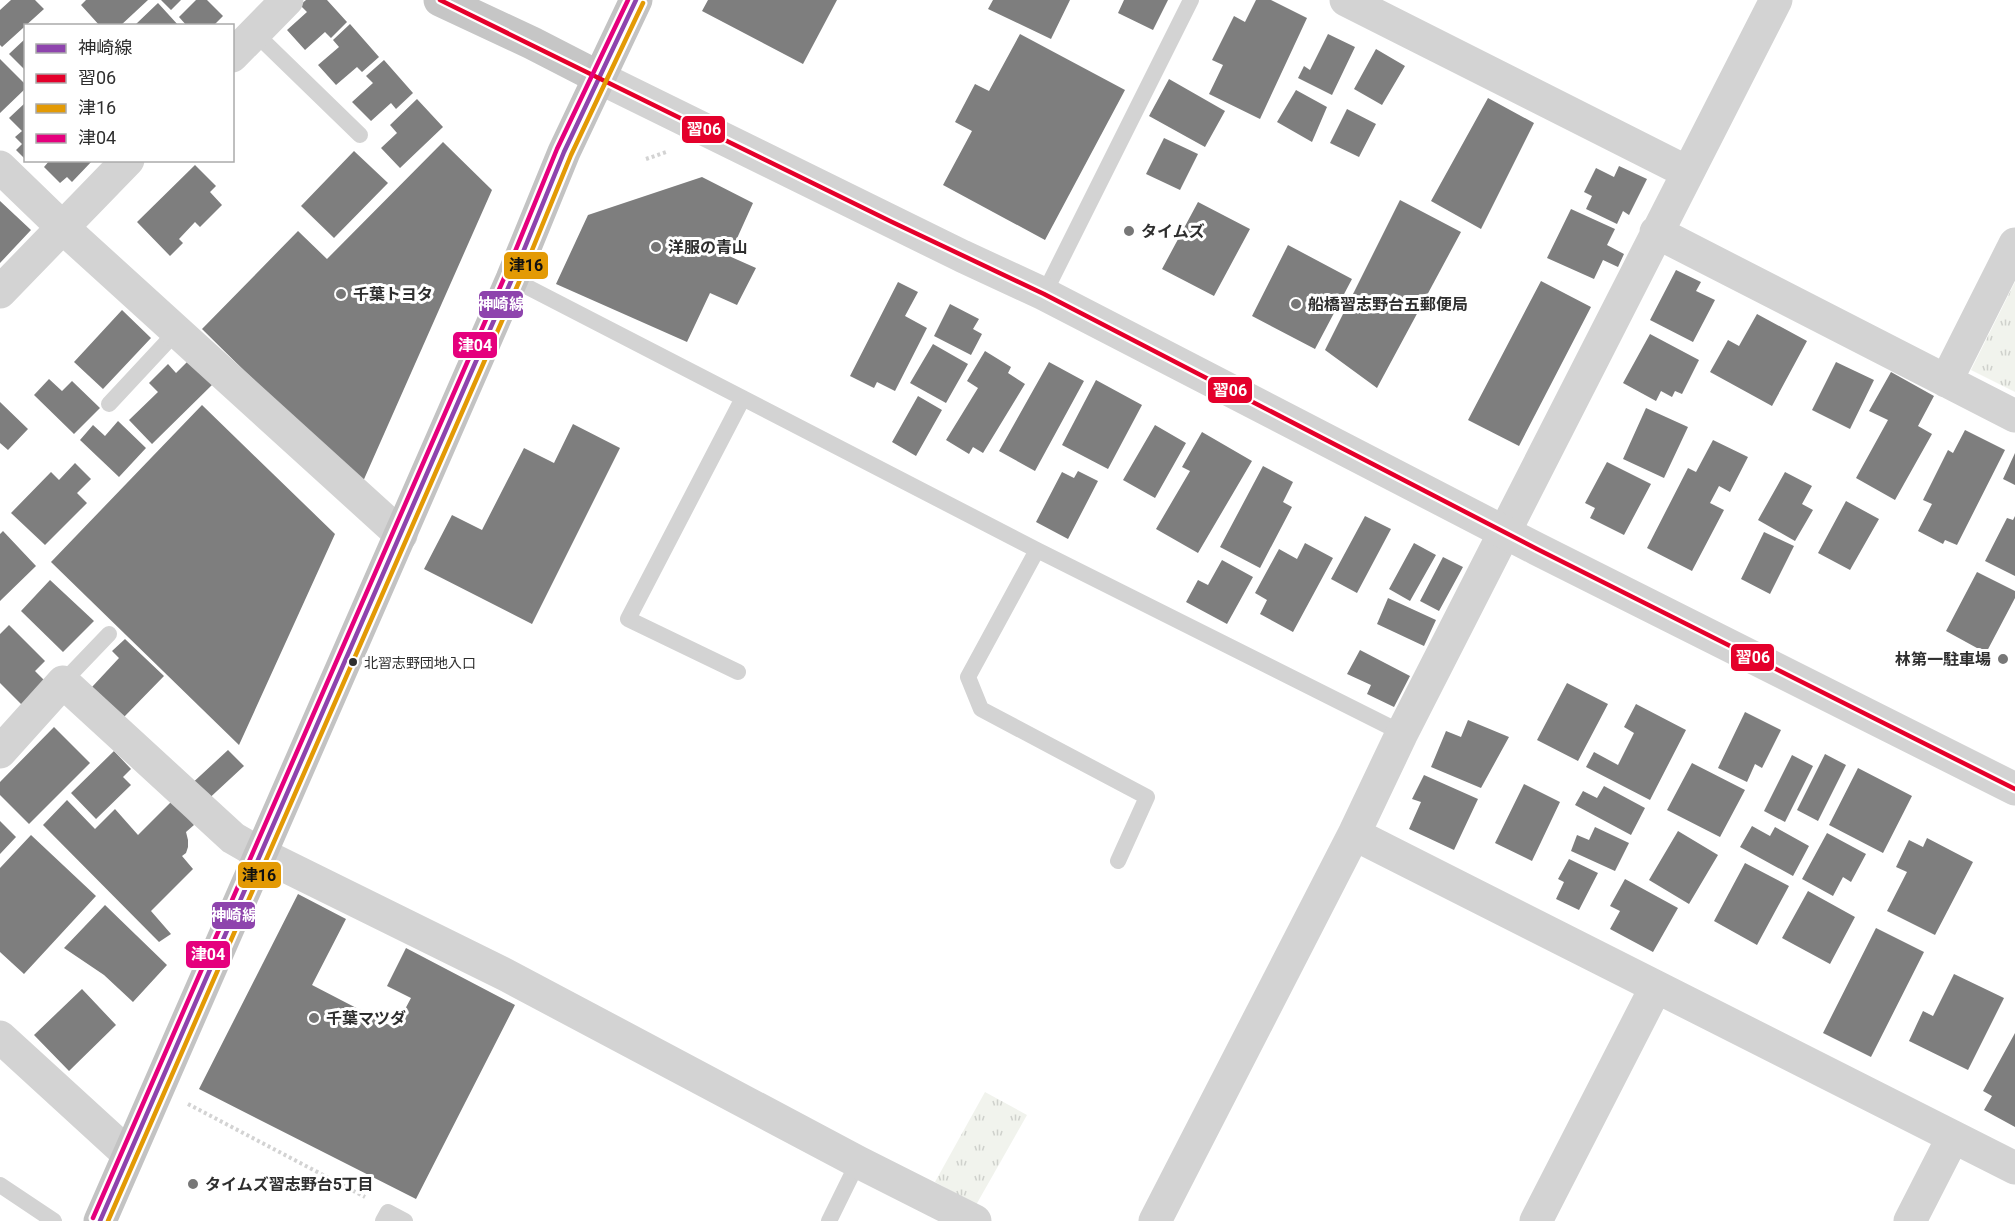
<svg xmlns="http://www.w3.org/2000/svg" width="2015" height="1221" viewBox="0 0 2015 1221" font-family="Roboto,'Noto Sans JP',sans-serif">
<style>
.park{fill:url(#park-tufts)}
.building{fill:#7e7e7e}
.lines{fill:none;stroke-linecap:round;stroke-linejoin:round}
.path{stroke:#d3d3d3;stroke-width:4;stroke-dasharray:3 3;stroke-linecap:butt}
.service{stroke:#d3d3d3;stroke-width:16}
.minor{stroke:#d3d3d3;stroke-width:33}
.tertiary{stroke:#d3d3d3;stroke-width:33}
.primary{stroke:#c6c6c6;stroke-width:33}
.trunk{stroke:#c3c3c3;stroke-width:33}
.bus-1-casing{stroke:#fff;stroke-width:9}
.bus-2-casing{stroke:#fff;stroke-width:9}
.bus-3-casing{stroke:#fff;stroke-width:9}
.bus-4-casing{stroke:#fff;stroke-width:9}
.bus-1{stroke:#8e44ad;stroke-width:4.5}
.bus-2{stroke:#e4002b;stroke-width:4.5}
.bus-3{stroke:#e39a05;stroke-width:4.5}
.bus-4{stroke:#e5007d;stroke-width:4.5}
.poi-dot{fill:#777;stroke:#fff;stroke-width:2}
.bus-dot{fill:#2e2e2e;stroke:#fff;stroke-width:2}
.labels{text-anchor:middle;stroke-width:6;stroke-linejoin:round;paint-order:stroke}
.bus-label{font-size:14px;fill:#2e2e2e;stroke:#fff;text-anchor:start}
.poi-label{font-size:16px;font-weight:bold;fill:#2e2e2e;stroke:#fff;text-anchor:start}
.line-badge{stroke:#fff;stroke-width:2}
.badge-label{font-size:16px;text-anchor:middle;font-weight:bold;fill:#fff}
.pale-badge-label{font-size:16px;text-anchor:middle;font-weight:bold;fill:#111}
</style>
<defs>
<pattern id="park-tufts" width="24" height="20" patternUnits="userSpaceOnUse" patternTransform="scale(1.5)"><rect width="24" height="20" fill="#f1f3ed"/><path d="M3 7l-1-3M5 7V3M7 7l1-3M15 17l-1-3M17 17v-4M19 17l1-3" fill="none" stroke="#cfd1cc"/></pattern>
</defs>
<rect width="100%" height="100%" fill="#fff"/>
<path class="park" d="M2015,282V392L1971,370Z
M985,1092L1027,1115L976,1205L935,1182Z"/>
<path class="building" d="M11,0H35L44,9L2,47L0,45V10Z
M86,0H148L120,26H100L81,5Z
M161,0H181L171,10Z
M196,0H207L223,16L213,26H187L179,17Z
M306,0H327L347,22L331,38L325,32L305,50L287,30L307,12L300,5Z
M708,0H837L803,64L702,11Z
M993,0H1070L1051,39L988,9Z
M1124,0H1168L1153,30L1118,13Z
M1256,0H1271L1307,18L1260,119L1209,94L1223,65L1212,60L1234,16L1245,22Z
M158,3L179,26H138L136,24Z
M350,24L379,57L362,72L357,67L336,85L318,65L339,47L333,40Z
M1020,34L1125,90L1045,240L943,185L972,131L955,122L975,84L989,91Z
M1328,34L1355,47L1332,95L1298,78L1304,66L1310,70Z
M26,38V71L9,54Z
M1376,49L1405,66L1382,105L1354,89Z
M0,59L26,85V88L0,113Z
M384,60L413,93L396,109L391,103L371,121L352,102L373,83L366,76Z
M1169,79L1225,111L1205,147L1149,116Z
M1296,90L1327,107L1312,142L1277,122Z
M1488,98L1534,123L1481,229L1431,201Z
M417,99L443,127L400,168L381,148L397,133L390,125Z
M26,102V157L24,158L16,150L22,144L15,137L22,131L9,118Z
M1347,109L1376,124L1359,157L1330,143Z
M1164,138L1198,154L1180,190L1146,174Z
M443,142L492,190L361,486L202,329L298,231L327,259Z
M354,151L388,183L334,238L301,206Z
M50,160H93L72,182L67,177L60,183L44,167Z
M195,165L216,186L210,192L222,205L200,227L195,222L179,239L183,243L170,256L137,222Z
M1619,166L1647,179L1629,215L1623,211L1617,224L1586,209L1592,196L1584,192L1596,168L1614,177Z
M702,177L753,203L729,256L756,268L737,305L710,293L687,342L556,284L588,215Z
M1400,200L1461,232L1377,388L1325,350Z
M0,201L31,230L0,263Z
M1198,202L1250,229L1214,296L1162,269Z
M1571,209L1615,229L1607,245L1624,254L1618,267L1603,260L1594,279L1547,258Z
M1288,245L1352,279L1315,349L1252,316Z
M1676,270L1701,282L1696,291L1715,300L1693,342L1650,320Z
M1541,281L1591,307L1519,446L1468,420Z
M898,282L918,292L905,316L927,328L895,391L877,382L874,388L850,376Z
M950,304L979,319L973,329L982,334L971,355L934,336Z
M122,310L151,338L103,389L74,362Z
M1757,314L1807,341L1772,406L1710,372L1728,340L1739,346Z
M1650,334L1699,360L1682,394L1675,391L1672,397L1661,391L1656,401L1623,383Z
M933,344L968,364L946,403L910,383Z
M985,351L1011,367L1008,373L1025,384L983,453L973,447L969,454L946,440L978,388L967,381Z
M189,360L213,384L152,444L129,420L158,392L149,383L168,364L176,373Z
M1049,362L1084,381L1035,471L999,451Z
M1836,362L1874,380L1850,429L1812,410Z
M1891,372L1934,396L1918,426L1932,434L1895,500L1856,478L1888,420L1869,411Z
M49,379L62,391L72,381L100,408L74,434L34,395Z
M1096,380L1142,405L1108,469L1062,445Z
M918,396L942,410L916,456L892,442Z
M0,402L28,429L8,450L0,443Z
M202,405L335,534L239,745L51,562Z
M1646,408L1688,427L1664,478L1623,459Z
M118,421L146,448L119,477L80,440L93,425L105,436Z
M573,424L620,448L532,624L424,569L452,515L482,530L524,448L554,463Z
M1155,425L1186,443L1155,498L1123,480Z
M1965,430L2005,450L1957,545L1945,540L1943,544L1918,531L1932,504L1923,500L1948,450L1953,453Z
M1202,432L1252,461L1198,553L1156,529L1190,471L1182,467Z
M1713,440L1748,457L1730,492L1719,486L1710,503L1724,510L1692,571L1647,548L1688,468L1696,472Z
M2015,453V485L2003,479Z
M1607,462L1651,484L1624,535L1590,518L1595,508L1585,503Z
M75,463L91,479L77,493L87,503L45,545L11,513L51,472L59,480Z
M1263,466L1293,482L1283,502L1292,507L1260,568L1220,547Z
M1078,471L1098,481L1068,539L1036,522L1062,472L1074,478Z
M1785,472L1812,486L1802,504L1813,510L1795,541L1758,520Z
M1846,501L1879,519L1850,570L1818,553Z
M1365,516L1391,529L1357,593L1331,579Z
M2015,516V576L1985,561L2007,518L2013,520Z
M3,531L36,566L0,601V534Z
M1764,532L1794,546L1770,594L1741,579Z
M1305,543L1333,558L1293,632L1260,614L1267,600L1255,593L1279,549L1297,559Z
M1414,543L1436,555L1410,601L1389,589Z
M1443,557L1463,567L1439,611L1420,601Z
M1222,560L1253,577L1227,624L1186,602L1198,580L1208,585Z
M1977,572L2015,591V598L1986,653L1946,631Z
M50,580L94,621L63,652L21,611Z
M1388,598L1436,620L1424,646L1377,624Z
M9,625L45,661L35,671L45,681L22,705L0,683V634Z
M125,639L164,676L124,717L92,687L119,658L112,651Z
M1360,650L1410,676L1394,707L1367,694L1371,685L1347,674Z
M1567,683L1608,704L1578,761L1537,740Z
M1636,704L1686,730L1650,800L1586,767L1594,752L1618,765L1634,733L1624,727Z
M1745,712L1781,730L1762,768L1755,764L1747,782L1718,768Z
M1468,720L1509,737L1481,788L1431,767L1446,731L1461,737Z
M54,727L90,763L29,824L0,795V782Z
M228,750L244,766L203,804L187,788Z
M114,751L131,769L123,777L131,785L96,819L71,793Z
M1825,754L1846,765L1818,821L1797,810Z
M1792,755L1813,766L1785,822L1764,811Z
M1692,763L1745,790L1720,837L1667,810Z
M1858,768L1912,796L1883,853L1829,825Z
M1424,775L1478,799L1454,850L1409,829L1421,802L1412,799Z
M1524,784L1560,802L1532,861L1495,843Z
M1604,786L1645,808L1631,835L1575,805L1583,791L1597,798Z
M67,800L95,829L115,809L138,835L172,801L194,825L186,832L188,840V847L186,853L182,856L193,869L151,911L171,934L159,942L43,825Z
M0,821L16,837L0,854Z
M1752,826L1770,836L1775,827L1809,846L1793,876L1740,847Z
M1595,827L1629,843L1615,871L1571,851L1577,835L1589,840Z
M1678,831L1718,855L1689,904L1649,880Z
M1827,833L1866,854L1851,882L1843,877L1833,896L1802,879Z
M31,835L96,896L24,974L0,952V868Z
M1927,838L1973,862L1935,935L1887,911L1907,872L1896,867L1909,840L1923,847Z
M1569,859L1598,873L1579,910L1556,899L1564,882L1558,879Z
M1745,863L1789,886L1757,945L1714,921Z
M1625,879L1678,908L1653,952L1610,929L1620,911L1610,906Z
M1808,891L1855,917L1830,964L1782,938Z
M298,894L346,919L312,985L395,1028L411,998L387,986L406,948L515,1005L416,1199L199,1089Z
M105,905L167,965L133,1002L104,975L64,948Z
M1876,928L1924,952L1871,1057L1823,1033Z
M1954,974L2004,998L1968,1070L1909,1041L1923,1011L1933,1016Z
M82,989L116,1025L69,1071L34,1035Z
M2015,1033V1127L1984,1110L1992,1096L1983,1091Z"/>
<g class="lines">
<path class="path" d="M646,159L666,152
M188,1104L365,1197"/>
<path class="service" d="M255,33L360,135
M512,279L1037,550L1402,733
M1044,294L1191,0
M109,404L177,331
M1037,550L968,677L981,709L1147,797L1118,861
M738,672L628,619L743,398
M63,682L109,634
M0,1185L54,1221
M383,1221L388,1212L405,1221
M829,1221L858,1162"/>
<path class="minor" d="M1346,0L1687,172
M232,56L287,0
M0,167L62,227L401,535
M1656,232L2015,416
M0,292L128,160
M1946,381L2015,244
M0,752L63,682L233,838L259,853L506,975L858,1162L975,1221
M1354,834L2015,1168
M0,1037L128,1154
M1155,1221L1354,834L1402,733L1776,0
M1536,1221L1656,987
M1910,1221L1953,1137"/>
<path class="tertiary" d="M600,78L962,256L1044,294L1537,549L2015,789"/>
<path class="primary" d="M440,0L532,43L600,78"/>
<path class="trunk" d="M100,1221L512,279L564,152L636,0"/>
<defs>
<path id="bus-1" d="M100,1221L512,279L564,152L636,0"/>
<path id="bus-2" d="M440,0L892,222L1044,294L1537,549L2015,789"/>
<path id="bus-3" d="M108,1221L519,282L571,155L643,3"/>
<path id="bus-4" d="M93,1218L505,276L557,149L628,0"/>
</defs>
<use href="#bus-1" class="bus-1-casing"/>
<use href="#bus-2" class="bus-2-casing"/>
<use href="#bus-3" class="bus-3-casing"/>
<use href="#bus-4" class="bus-4-casing"/>
<use href="#bus-1" class="bus-1"/>
<use href="#bus-2" class="bus-2"/>
<use href="#bus-3" class="bus-3"/>
<use href="#bus-4" class="bus-4"/>
</g>
<g class="poi-dot">
<circle cx="1129" cy="231" r="6"/>
<circle cx="656" cy="247" r="6"/>
<circle cx="341" cy="294" r="6"/>
<circle cx="1296" cy="304" r="6"/>
<circle cx="2003" cy="659" r="6"/>
<circle cx="314" cy="1018" r="6"/>
<circle cx="193" cy="1184" r="6"/>
</g>
<circle class="bus-dot" cx="353" cy="662" r="5"/>
<g class="labels">
<g class="bus-label">
<text x="364" y="668">北習志野団地入口</text>
</g>
<g class="poi-label">
<text x="1141" y="237">タイムズ</text>
<text x="668" y="253">洋服の青山</text>
<text x="353" y="300">千葉トヨタ</text>
<text x="1308" y="310">船橋習志野台五郵便局</text>
<text x="1991" y="665" text-anchor="end">林第一駐車場</text>
<text x="326" y="1024">千葉マツダ</text>
<text x="205" y="1190">タイムズ習志野台5丁目</text>
</g>
</g>
<g class="line-badge">
<rect x="681" y="115" width="45" height="29" rx="6" fill="#e4002b"/>
<rect x="503" y="251" width="46" height="29" rx="6" fill="#e39a05"/>
<rect x="478" y="290" width="46" height="29" rx="6" fill="#8e44ad"/>
<rect x="452" y="331" width="46" height="28" rx="6" fill="#e5007d"/>
<rect x="1207" y="376" width="46" height="28" rx="6" fill="#e4002b"/>
<rect x="1730" y="643" width="45" height="29" rx="6" fill="#e4002b"/>
<rect x="237" y="861" width="45" height="28" rx="6" fill="#e39a05"/>
<rect x="211" y="901" width="45" height="29" rx="6" fill="#8e44ad"/>
<rect x="185" y="940" width="46" height="29" rx="6" fill="#e5007d"/>
</g>
<g class="badge-label">
<text x="704" y="135">習06</text>
<text x="501" y="310">神崎線</text>
<text x="475" y="351">津04</text>
<text x="1230" y="396">習06</text>
<text x="1753" y="663">習06</text>
<text x="234" y="921">神崎線</text>
<text x="208" y="960">津04</text>
</g>
<g class="pale-badge-label">
<text x="526" y="271">津16</text>
<text x="259" y="881">津16</text>
</g>
<rect x="24" y="24" width="210" height="138" fill="#ffffff" stroke="#ababab" stroke-width="1.5"/>
<rect x="36" y="44" width="30" height="9" fill="#8e44ad" stroke="#ababab" stroke-width="1.5"/>
<text x="78" y="54" font-size="18" fill="#2e2e2e">神崎線</text>
<rect x="36" y="74" width="30" height="9" fill="#e4002b" stroke="#ababab" stroke-width="1.5"/>
<text x="78" y="84" font-size="18" fill="#2e2e2e">習06</text>
<rect x="36" y="104" width="30" height="9" fill="#e39a05" stroke="#ababab" stroke-width="1.5"/>
<text x="78" y="114" font-size="18" fill="#2e2e2e">津16</text>
<rect x="36" y="134" width="30" height="9" fill="#e5007d" stroke="#ababab" stroke-width="1.5"/>
<text x="78" y="144" font-size="18" fill="#2e2e2e">津04</text>
</svg>
